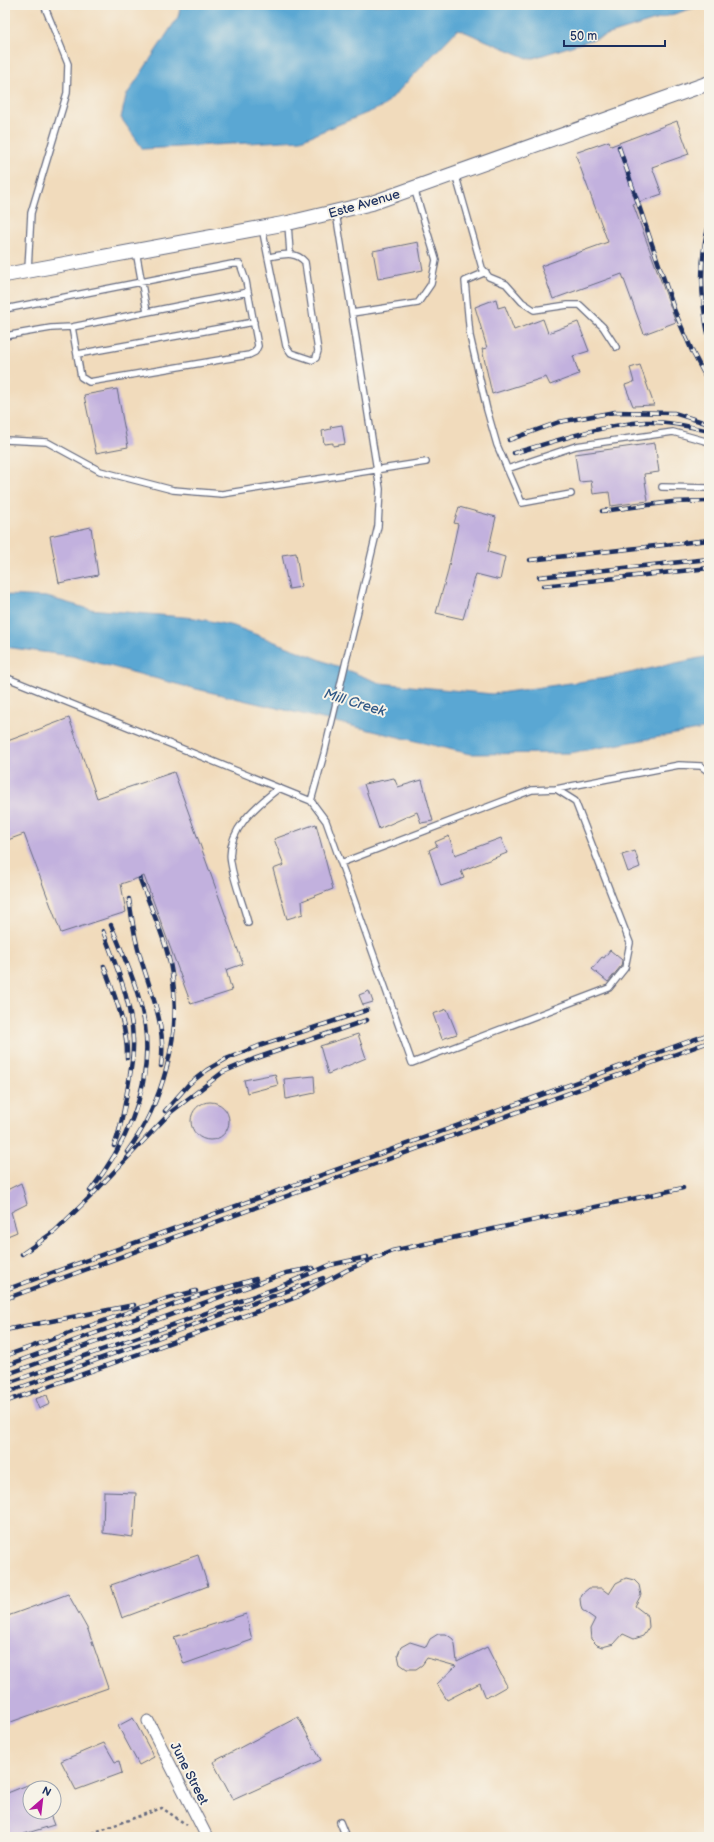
<svg xmlns="http://www.w3.org/2000/svg" width="714" height="1842" viewBox="0 0 714 1842" font-family="'Balsamiq Sans',sans-serif">
<style>
.water{fill:#5aa7d3;stroke:#3a6b98}
.building{fill:#c2b1de}
.lines{fill:none;stroke-linecap:round;stroke-linejoin:round}
.service-casing{stroke:#666b7f;stroke-width:8}
.minor-casing{stroke:#666b7f;stroke-width:13}
.tertiary-casing{stroke:#666b7f;stroke-width:16}
.path{stroke:#666b7f;stroke-width:2.5;stroke-dasharray:3 3;stroke-linecap:butt}
.service{stroke:#fff;stroke-width:5.5}
.minor{stroke:#fff;stroke-width:11}
.tertiary{stroke:#fff;stroke-width:14}
.rail-casing{stroke:#1b2f5e;stroke-width:4.5}
.rail{stroke:#f7f3e8;stroke-width:3;stroke-dasharray:9;stroke-linecap:butt}
.labels{text-anchor:middle;stroke-width:4;stroke-linejoin:round;paint-order:stroke}
.street-label{font-size:13px;fill:#1b2f5e;stroke:#f7f3e8}
.water-label{font-size:14px;font-style:italic;fill:#315987;stroke:#f7f3e8}
</style>
<rect width="100%" height="100%" fill="#f7f3e8"/>
<filter id="ink" filterUnits="userSpaceOnUse"><feTurbulence type="fractalNoise" baseFrequency=".025" numOctaves="2"/><feDisplacementMap in="SourceGraphic" scale="8" xChannelSelector="R" yChannelSelector="G"/><feConvolveMatrix kernelMatrix="1 2 1 2 8 2 1 2 1" color-interpolation-filters="sRGB"/></filter>
<filter id="wash" filterUnits="userSpaceOnUse"><feTurbulence type="fractalNoise" baseFrequency=".012" numOctaves="4" result="noise"/><feDisplacementMap in="SourceGraphic" scale="16" xChannelSelector="R" yChannelSelector="G"/><feGaussianBlur stdDeviation="0.9" result="paint"/><feColorMatrix in="noise" values="0 0 0 0 0 0 0 0 0 0 0 0 0 0 0 0 0 1.4 0 .05"/><feComposite in="paint" operator="in"/></filter>
<g filter="url(#wash)">
<rect width="100%" height="100%" fill="#f1dbbc"/>
<path class="water" d="M181,5H703L530,59L458,29L384,106L301,140L143,149L121,118L126,96L178,17Z
M5,595L47,597L89,609L195,618L234,626L380,683L492,694L606,678L709,656V728L570,753L470,754L184,686L72,656L5,647Z"/>
<g id="blocks">
<path class="building" d="M677,121L689,154L652,167L662,194L633,204L676,322L644,334L622,274L553,299L541,266L608,242L575,153L609,141L611,146Z
M418,242L423,270L378,279L373,251Z
M496,299L498,308L505,306L514,330L543,319L548,333L578,322L589,351L573,356L579,374L550,385L546,377L492,394L482,349L487,348L475,307Z
M640,365L654,405L633,406L625,385L634,382L630,368Z
M117,389L128,447L96,453L84,395Z
M342,425L345,444L333,446V443L324,444L322,431L331,429L330,427Z
M655,443L659,472L644,474L648,501L611,506L609,492L593,494L591,481L579,482L575,454Z
M459,507L496,517L488,552L505,557L500,580L476,574L463,619L436,613L447,575L458,524L454,523Z
M91,527L98,575L59,583L50,536Z
M296,553L301,587L289,589L282,555Z
M69,718L97,798L174,772L243,964L226,970L232,991L191,1004L144,876L121,884L126,912L61,933L24,834L5,841V742Z
M394,778L398,787L422,780L433,821L421,823L417,812L379,829L364,784Z
M316,824L333,889L302,901L303,914L287,919L273,869L284,865L274,839Z
M449,836L455,855L501,838L507,853L461,871L464,878L441,886L429,850L437,846L435,842Z
M635,851L640,867L628,872L622,855Z
M610,950L622,960L621,966L608,982L592,969L602,957L604,958Z
M369,991L373,1002L363,1005L359,995Z
M447,1009L457,1034L442,1039L433,1014Z
M358,1034L366,1058L328,1074L320,1046Z
M275,1074L278,1085L247,1093L244,1080Z
M314,1076L315,1093L286,1099L284,1079Z
M191 1121a19 19 0 1 1 38 0a19 19 0 1 1-38 0Z
M21,1183L27,1204L11,1212L17,1232L5,1237V1191Z
M47,1395L50,1404L39,1409L35,1399Z
M104,1492L136,1493L133,1537L103,1533Z
M198,1555L208,1586L122,1618L111,1585Z
M626,1578L634,1580L639,1585L641,1595L635,1606L648,1616L649,1627L643,1636L634,1639L623,1634L614,1644L602,1647L597,1645L591,1639L590,1629L595,1619L582,1610L581,1607L580,1599L582,1594L589,1588H601L609,1594L616,1583Z
M68,1594L88,1630L108,1688L5,1724V1617Z
M246,1614L252,1640L184,1664L174,1637Z
M438,1634H446L453,1639L455,1644L457,1662L487,1647L507,1686L486,1698L480,1683L447,1700L437,1684L456,1666L427,1658L422,1665L416,1669H407L400,1664L398,1655L401,1647L410,1642L426,1647L430,1639Z
M298,1717L321,1760L233,1800L213,1762Z
M133,1718L154,1757L139,1765L118,1726Z
M104,1743L115,1762L119,1761L122,1773L76,1790L61,1761Z
M30,1784V1812H49L54,1825L24,1834L25,1837H5V1794Z"/>
</g>
</g>
<g filter="url(#ink)">
<use href="#blocks" fill-opacity="0" stroke="#666b7f" stroke-width="1"/>
<g class="lines">
<defs>
<path id="service" d="M455,173L482,268L489,277L506,284L522,302L534,310L568,305H580L603,327L616,347
M288,224L290,253
M262,228L286,346L291,353L312,360L316,358L318,351L305,262C295,250 282,255 268,257
M136,251L147,312
M28,270L31,213L67,93L68,64L44,5
M486,272L465,281L470,336L487,410L497,445L522,503L571,494
M5,309L232,264H240L246,281L258,346L255,352L249,355L89,382L81,377L72,327L51,328L5,336
M352,313L418,303L431,284L436,260L414,188
M72,327L248,292
M78,354L254,322
M5,440L47,442L100,471L173,490L222,494L426,462
M507,469L576,446L673,432L709,442
M662,487L709,488
M5,677L311,801L326,821L412,1063L609,988L625,968L630,943L575,801L556,789L532,790L341,863
M556,789L679,765L701,766L709,772
M311,801L324,754L378,526L380,489L336,213
M248,923C243,903 234,883 231,863C225,831 257,805 279,788
M340,1822L346,1837"/>
<path id="minor" d="M148,1721L207,1837"/>
<path id="tertiary" d="M5,275L288,223L372,203L709,83"/>
</defs>
<use href="#service" class="service-casing"/>
<use href="#minor" class="minor-casing"/>
<use href="#tertiary" class="tertiary-casing"/>
<path class="path" d="M81,1837L162,1808L187,1825"/>
<use href="#service" class="service"/>
<use href="#minor" class="minor"/>
<use href="#tertiary" class="tertiary"/>
<defs>
<path id="rail" d="M619,147L675,312L693,353L709,383
M709,225C698,263 701,301 709,339
M509,440L559,422L615,412L674,413L709,424
M514,453C557,441 601,425 645,422C666,421 689,426 709,431
M602,511L672,502L709,501
M530,560L709,540
M539,577L709,559
M543,586L709,568
M129,899C132,918 134,937 140,956C151,993 167,1027 161,1066
M103,931C116,966 132,1002 133,1040C134,1057 130,1075 127,1092C124,1110 121,1129 114,1146
M104,966C114,995 128,1026 127,1058
M165,1111L189,1084L207,1070L226,1059L259,1046L367,1010
M127,1152C163,1103 182,1034 172,974C167,941 151,909 140,879
M90,1191C127,1143 153,1088 145,1026C140,991 124,957 111,925
M22,1254L55,1231L90,1197L171,1112L223,1072L254,1059L367,1020
M5,1290L709,1034
M5,1299L709,1042
M5,1330L134,1305
M5,1356L165,1299L196,1291
M5,1366L197,1296L256,1279
M5,1375L286,1273L313,1268
M5,1384L274,1289L330,1265L367,1257
M5,1393L323,1278
M5,1402L297,1297L347,1270L392,1251L683,1188"/>
</defs>
<use href="#rail" class="rail-casing"/>
<use href="#rail" class="rail"/>
</g>
</g>
<g class="labels">
<g class="street-label">
<text transform="translate(364 203) rotate(-16)" y="5">Este Avenue</text>
<text transform="translate(190 1773) rotate(63)" y="5">June Street</text>
</g>
<g class="water-label">
<text transform="translate(355 702) rotate(17)" y="5">Mill Creek</text>
</g>
</g>
<rect width="714" height="1842" fill="none" stroke="#f7f3e8" stroke-width="20"/>
<g transform="translate(42 1800) rotate(28)"><circle r="19" fill="#f7f3e8" stroke="#9fa5b1"/>
<path d="M0-3L7 15L0 10L-7 15Z" fill="#b5179e"/>
<text y="-6" font-size="11" font-weight="bold" text-anchor="middle" fill="#1b2f5e">N</text>
</g>
<path d="M564 40v6h101v-6" fill="none" stroke="#1b2f5e" stroke-width="2"/>
<text x="570" y="40" font-size="12" fill="#1b2f5e" stroke="#f7f3e8" stroke-width="3" paint-order="stroke">50 m</text>
</svg>
